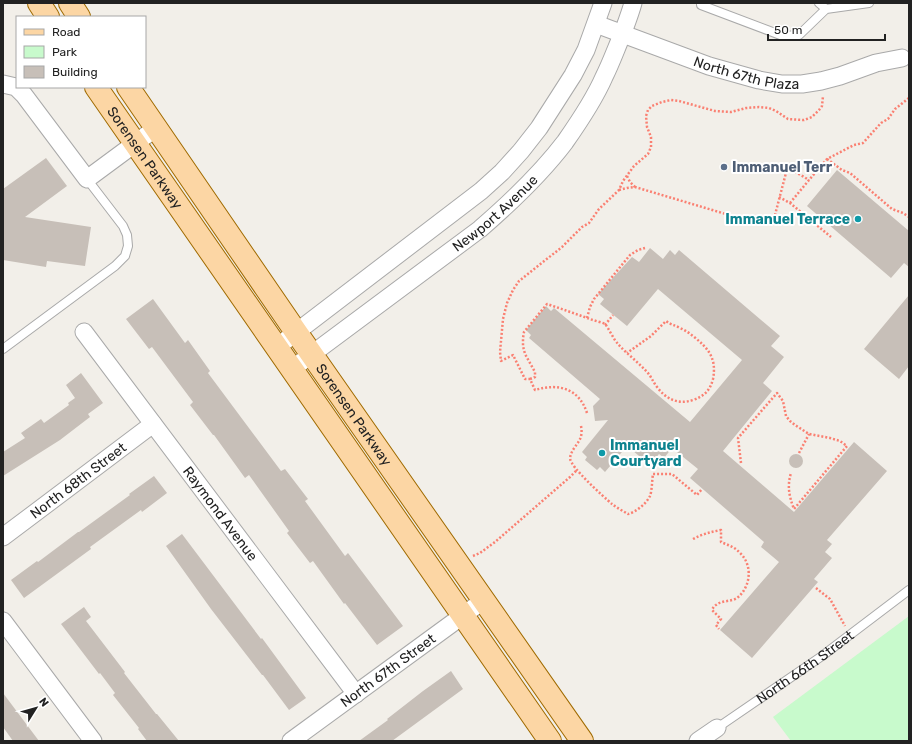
<svg xmlns="http://www.w3.org/2000/svg" width="912" height="744" viewBox="0 0 912 744" font-family="Rubik,sans-serif">
<style>
.park{fill:#c8facc}
.building{fill:#c7bfb8}
.lines{fill:none;stroke-linecap:round;stroke-linejoin:round}
.service-casing{stroke:#a9a9a9;stroke-width:10}
.minor-casing{stroke:#a9a9a9;stroke-width:19}
.primary-casing{stroke:#a06b00;stroke-width:24}
.path{stroke:#fa8072;stroke-width:2.5;stroke-dasharray:2 2;stroke-linecap:butt}
.service{stroke:#fff;stroke-width:8}
.minor{stroke:#fff;stroke-width:17}
.primary{stroke:#fcd6a4;stroke-width:22}
.service-dot{fill:#5c6f8a;stroke:#fff;stroke-width:1.5}
.culture-dot{fill:#0f9aa8;stroke:#fff;stroke-width:1.5}
.labels{text-anchor:middle;stroke-width:4;stroke-linejoin:round;paint-order:stroke}
.street-label{font-size:14px;fill:#222;stroke:#fff}
.service-label{font-size:14px;font-weight:bold;fill:#4e5e75;stroke:#fff;text-anchor:start}
.culture-label{font-size:14px;font-weight:bold;fill:#0d838f;stroke:#fff;text-anchor:end}
</style>
<rect width="100%" height="100%" fill="#f2efe9"/>
<path class="park" d="M909,616V741H791L773,717Z"/>
<path class="building" d="M46,158L67,186L25,217L91,227L85,266L47,261L46,267L3,260V189Z
M837,170L909,231V267L904,263L891,278L807,206Z
M650,248L663,259L670,250L675,255L679,250L780,336L771,346L784,357L763,383L772,391L723,451L794,512L854,442L887,471L827,540L832,544L825,552L832,558L814,579L818,582L752,658L720,630L779,562L761,547L764,542L690,478L698,469L672,448L664,458L659,454L650,465L627,446L605,472L600,467L597,470L585,460L587,457L582,452L608,420L595,421L593,406L600,399L529,338L531,335L526,330L546,306L551,311L554,308L690,422L742,360L658,289L627,326L600,304L604,299L598,294L632,257L639,262Z
M909,295V366L899,379L864,349Z
M153,299L185,343L188,340L210,371L208,373L281,471L285,469L308,499L305,501L345,556L348,553L403,626L377,645L345,603L344,604L313,561L310,563L287,533L289,531L249,475L245,478L214,435H213L190,405L193,402L152,347L149,349L126,319Z
M81,373L103,403L88,414L90,417L60,440L3,476V452L25,438L21,433L41,419L44,423L69,405L68,403L75,398L66,385Z
M789 461a7 7 0 1 1 14 0a7 7 0 1 1-14 0Z
M154,476L167,493L142,512L141,510L90,547L91,549L24,598L11,580L37,561L38,562L78,532H79L130,495L129,494Z
M182,534L261,639L262,638L306,698L289,710L263,675H262L211,609L166,546Z
M84,607L91,617L86,621L125,672L124,673L156,714H157L179,741H147L138,729L139,728L113,695L115,693L100,673L99,674L61,624Z
M451,671L463,689L392,741H359L388,720L387,719L423,691Z
M3,693L39,741H13L3,727Z"/>
<g class="lines">
<defs>
<g id="service">
<path d="M701,3V5L783,36L799,35L826,9L869,3"/>
<path d="M819,3L826,9"/>
<path d="M3,349L115,266L125,256L128,246L127,235L123,226L87,179"/>
<path id="s1" d="M717,728L822,656L909,590"/>
</g>
<g id="minor">
<path id="s2" d="M596,24L709,66L759,80L782,84H802L821,81L840,76L876,63L902,58"/>
<path d="M3,84L16,87L24,95L87,179L156,128"/>
<path id="s3" d="M84,332L356,694"/>
<path d="M277,347L481,191L502,172L521,151L539,128L573,75L586,50L603,3"/>
<path id="s4" d="M292,369L480,229C510,203 540,175 565,142C579,122 594,100 604,77C611,63 616,49 622,35C626,24 630,14 633,3"/>
<path id="s5" d="M3,537L153,424"/>
<path d="M3,621L93,741"/>
<path id="s6" d="M291,741L484,600"/>
<path d="M698,741L717,728"/>
</g>
<g id="primary">
<path d="M39,3L48,17"/>
<path d="M70,3L79,17"/>
<path id="s7" d="M96,87L550,741"/>
<path id="s8" d="M128,87L296,332L582,741"/>
</g>
</defs>
<use href="#service" class="service-casing"/>
<use href="#minor" class="minor-casing"/>
<use href="#primary" class="primary-casing"/>
<path class="path" d="M827,159L842,170L850,173L892,209L903,213L909,217
M627,176L630,182L635,187
M619,190L627,188L635,187L756,223H763L768,221L775,215L787,169L794,171L809,180
M779,197L790,203L831,237
M790,203L809,180L827,159L854,145L863,143L881,123L888,119L895,109L909,98
M587,318L590,307L594,299L630,255L638,250L645,248
M605,325L613,315
M530,379L535,377V372L525,354L523,346V338L524,332L547,304C562,309 576,314 590,319C595,321 601,322 605,324C608,327 614,340 618,344C627,354 638,362 647,372C651,376 653,382 657,387C666,399 678,405 693,400C704,396 710,391 713,379C717,358 708,348 693,336C689,333 685,330 680,328C675,325 671,325 666,321L651,336L627,353
M587,413C579,388 558,383 535,390L530,379H525L513,355L501,361L500,352L503,319L507,303L513,290L519,281L562,247L582,227L589,223L599,209L619,190L623,181L634,166L648,154L651,147V137L647,127L646,116L648,110L652,106L662,102L671,100L679,101L715,111L731,112L746,108L759,107L769,108L776,111L788,119L804,120L812,117L819,110L822,106L823,96
M581,426C582,431 582,436 579,441C576,446 571,451 570,458C570,467 604,497 612,504C617,508 623,511 628,514C636,512 646,504 650,496C652,491 652,480 653,474H672L697,495L702,489
M799,453L809,434
M741,463L738,438L777,393L783,401L786,416L790,421L795,425L809,434L830,438L840,441L847,446L794,509C789,496 787,486 791,473
M693,539C702,534 711,532 721,530V542C728,545 735,547 740,553C753,565 751,587 737,598C731,602 722,600 716,605C714,606 713,608 712,610L721,619L716,625L719,629
M473,556L480,553L495,542L570,477L577,470
M816,588L830,599L845,626"/>
<use href="#service" class="service"/>
<use href="#minor" class="minor"/>
<use href="#primary" class="primary"/>
</g>
<circle class="service-dot" cx="724" cy="167" r="4"/>
<g class="culture-dot">
<circle cx="858" cy="219" r="4"/>
<circle cx="602" cy="453" r="4"/>
</g>
<g class="labels">
<g class="street-label">
<text dy="5" stroke="none"><textPath href="#s2" startOffset="159">North 67th Plaza</textPath></text>
<text dy="5" stroke="none"><textPath href="#s7" startOffset="86">Sorensen Parkway</textPath></text>
<text dy="5" stroke="none"><textPath href="#s4" startOffset="256">Newport Avenue</textPath></text>
<text dy="5" stroke="none"><textPath href="#s8" startOffset="398">Sorensen Parkway</textPath></text>
<text dy="5" stroke="none"><textPath href="#s5" startOffset="94">North 68th Street</textPath></text>
<text dy="5" stroke="none"><textPath href="#s3" startOffset="227">Raymond Avenue</textPath></text>
<text dy="5" stroke="none"><textPath href="#s1" startOffset="107">North 66th Street</textPath></text>
<text dy="5" stroke="none"><textPath href="#s6" startOffset="120">North 67th Street</textPath></text>
</g>
<g class="service-label">
<text x="732" y="172">Immanuel Terr</text>
</g>
<g class="culture-label">
<text x="850" y="224">Immanuel Terrace</text>
<text x="610" y="450" text-anchor="start">Immanuel<tspan x="610" dy="16">Courtyard</tspan></text>
</g>
</g>
<rect width="912" height="744" fill="none" stroke="#222222" stroke-width="8"/>
<rect x="16" y="16" width="130" height="72" fill="#ffffff" stroke="#a7a7a7"/>
<rect x="24" y="29" width="20" height="6" fill="#fcd6a4" stroke="#a7a7a7"/>
<text x="52" y="36" font-size="12" fill="#222222">Road</text>
<rect x="24" y="46" width="20" height="12" fill="#c8facc" stroke="#a7a7a7"/>
<text x="52" y="56" font-size="12" fill="#222222">Park</text>
<rect x="24" y="66" width="20" height="12" fill="#c7bfb8" stroke="#a7a7a7"/>
<text x="52" y="76" font-size="12" fill="#222222">Building</text>
<g transform="translate(36 708) rotate(53)" stroke="#ffffff" stroke-width="3" paint-order="stroke">
<path d="M0-3L7 15L0 10L-7 15Z" fill="#222222"/>
<text y="-6" font-size="11" font-weight="bold" text-anchor="middle" fill="#222222">N</text>
</g>
<path d="M768 34v6h117v-6" fill="none" stroke="#222222" stroke-width="2"/>
<text x="774" y="34" font-size="12" fill="#222222" stroke="#ffffff" stroke-width="3" paint-order="stroke">50 m</text>
</svg>
